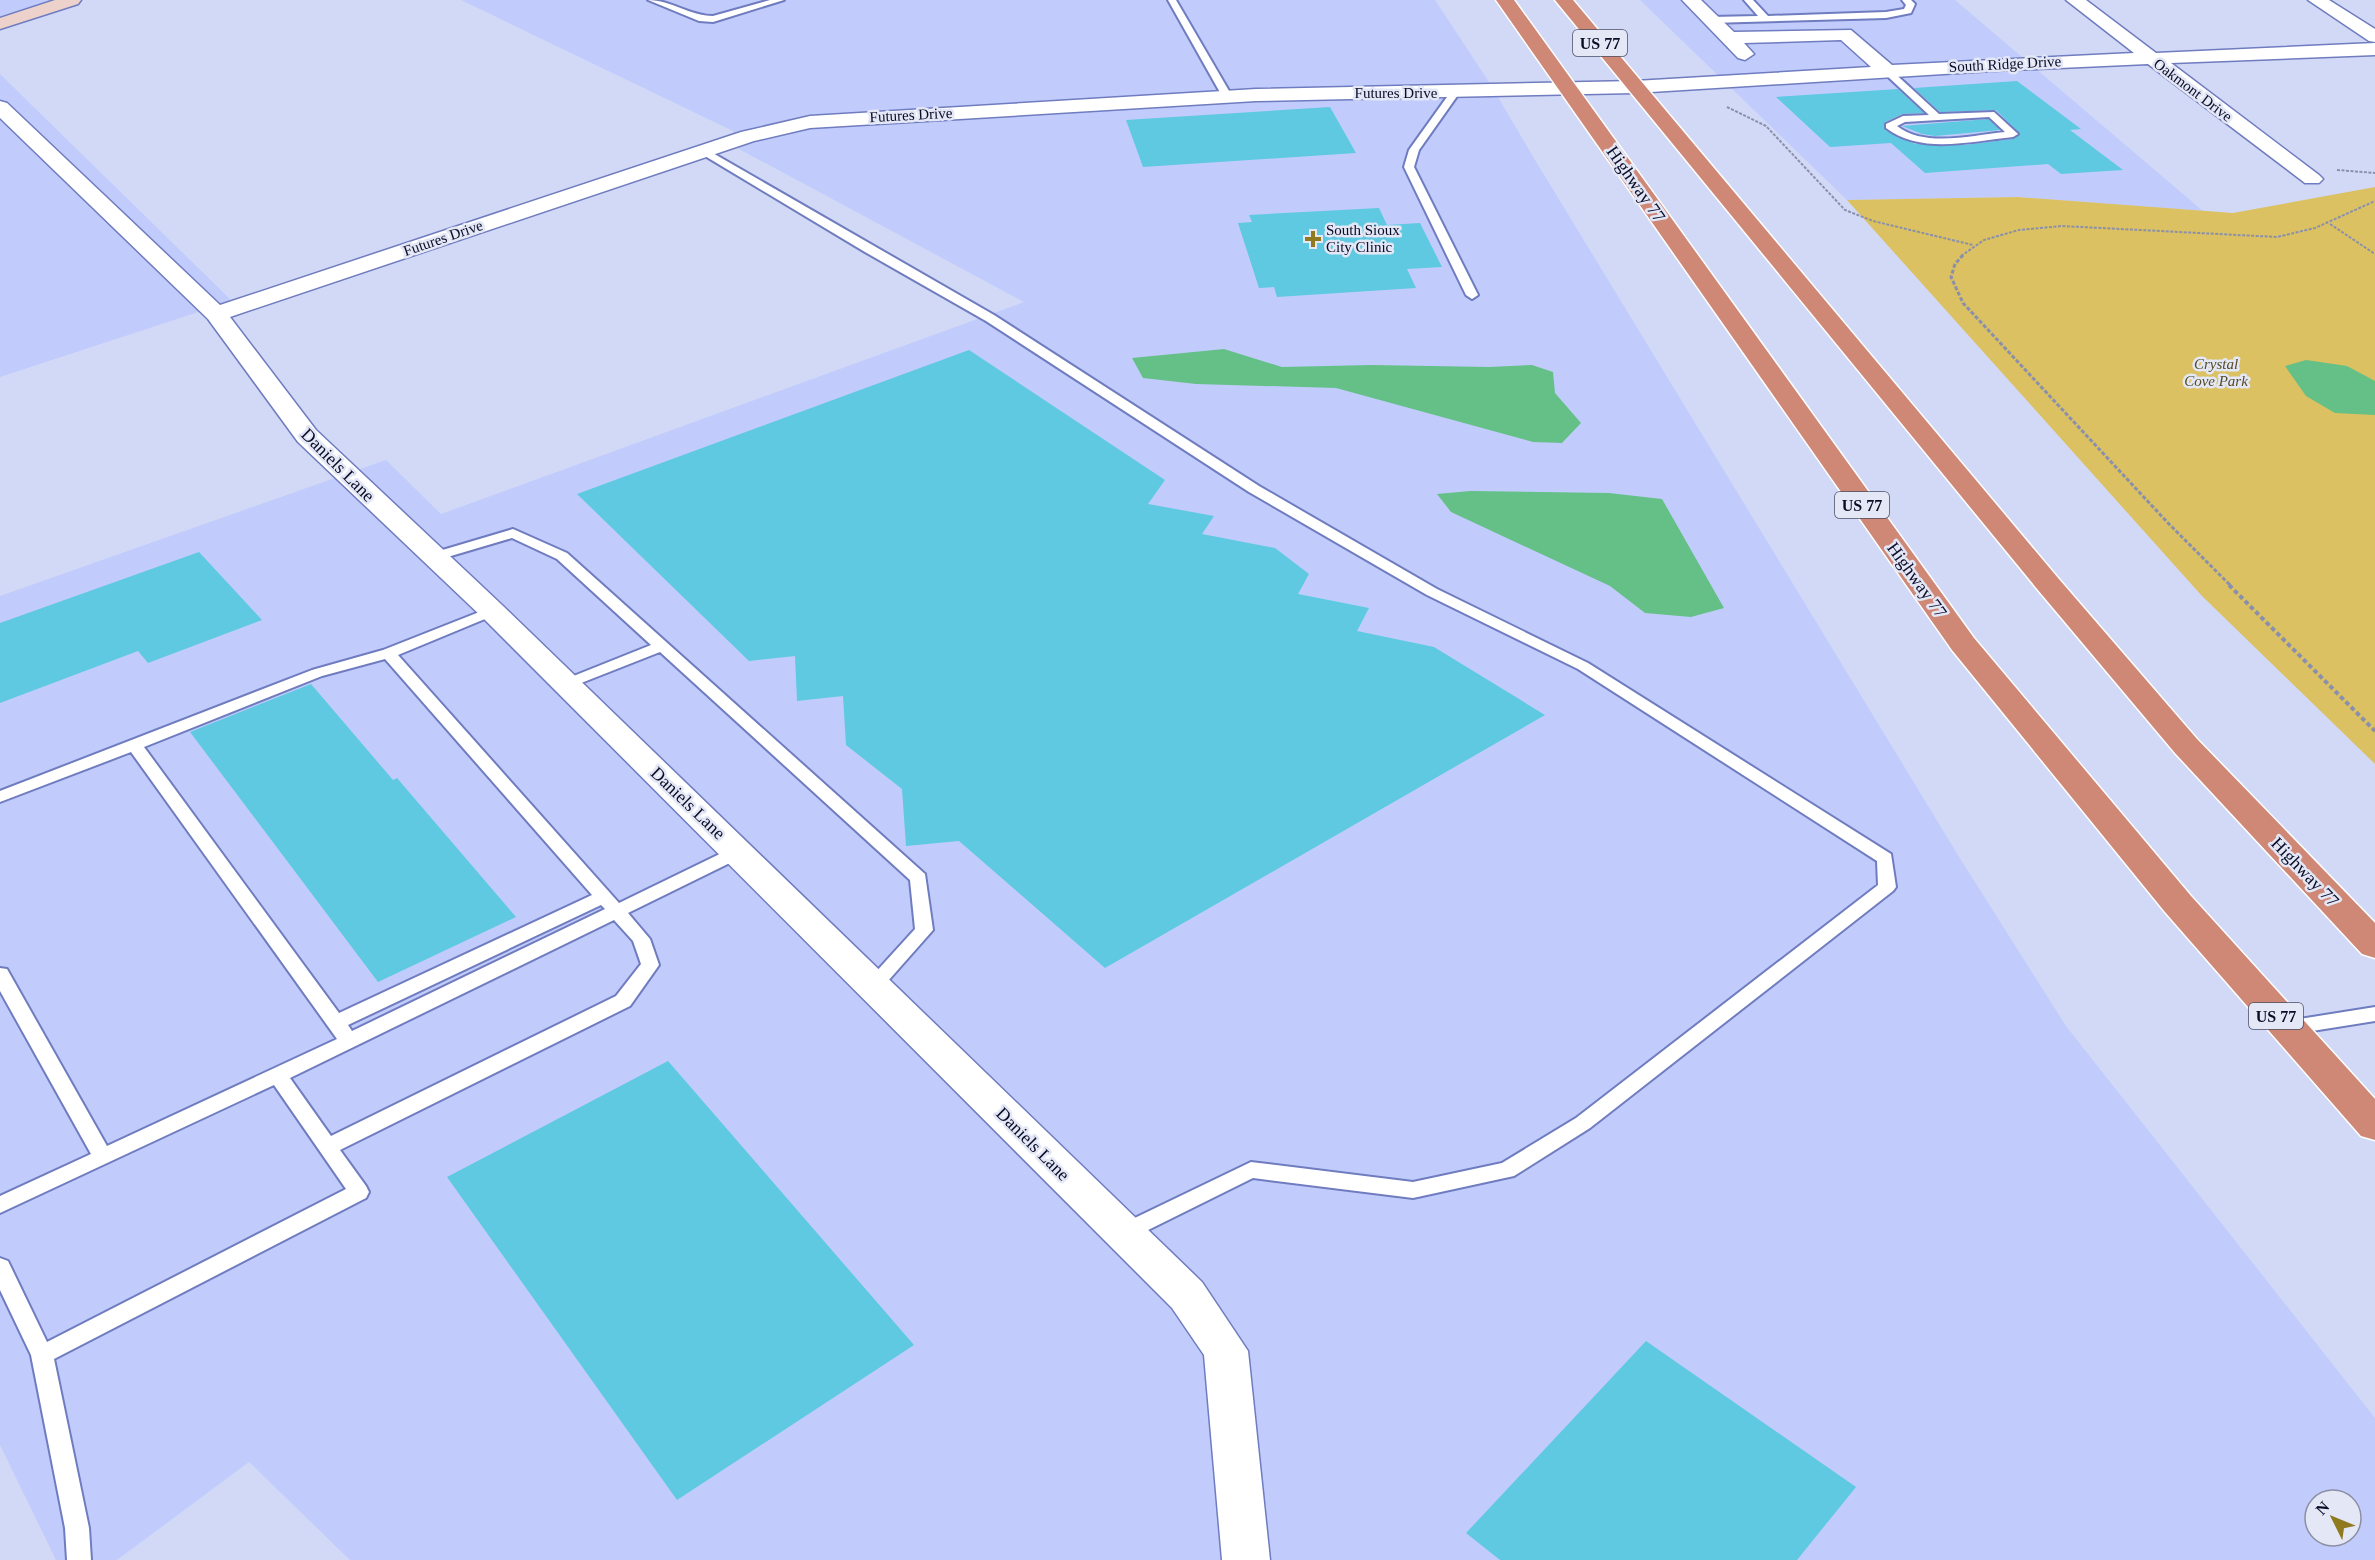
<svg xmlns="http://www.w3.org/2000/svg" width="2375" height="1560" viewBox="0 0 2375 1560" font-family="'Times New Roman',serif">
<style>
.built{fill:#c1ccfc;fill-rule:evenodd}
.green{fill:#dbc161}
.water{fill:#64c087}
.building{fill:#5ec9e1}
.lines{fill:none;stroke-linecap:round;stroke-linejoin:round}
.service-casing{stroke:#6f7cbf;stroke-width:4}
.minor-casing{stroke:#6f7cbf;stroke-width:3}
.secondary-casing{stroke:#6f7cbf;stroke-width:3}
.trunk-casing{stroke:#fff;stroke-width:3}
.path-far2{stroke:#8a90ac;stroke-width:2;stroke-dasharray:3 1.5;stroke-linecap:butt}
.path-far1{stroke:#8a90ac;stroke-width:3;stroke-dasharray:4 2;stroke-linecap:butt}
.path{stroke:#8a90ac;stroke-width:4;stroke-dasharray:4.5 3;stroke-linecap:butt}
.service{fill:#fff;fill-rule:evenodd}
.minor{fill:#fff;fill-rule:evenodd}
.secondary{fill:#edd2cc;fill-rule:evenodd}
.trunk{fill:#cf8876;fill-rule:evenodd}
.poi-dot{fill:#907a20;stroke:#e3e7f6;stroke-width:2}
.labels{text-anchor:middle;stroke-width:5;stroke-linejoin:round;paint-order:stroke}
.far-street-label{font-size:15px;fill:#0a0c26;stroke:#e3e7f6}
.far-poi-label{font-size:15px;fill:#0a0c26;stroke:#e3e7f6;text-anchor:start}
.far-park-label{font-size:15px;font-style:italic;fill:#564b22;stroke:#e3e7f6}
.shield{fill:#e3e7f6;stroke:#4b4e64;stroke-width:1.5}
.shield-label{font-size:16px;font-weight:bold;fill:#0a0c26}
.street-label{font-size:18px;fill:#0a0c26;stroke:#e3e7f6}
</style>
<rect width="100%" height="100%" fill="#d2d9f6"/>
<path class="built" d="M0,0H63L0,22Z
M461,0H1435L1491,85L1532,155L1961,860L2066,1026L2375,1418V1560H350L249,1462L117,1560H56L0,1445V596L386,460L441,514L1024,302L739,149L733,131ZM2315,1500H2351V1536H2315Z
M1640,0H1955L2203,211L2018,197L1847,200Z
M0,74L232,301L0,377Z"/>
<path class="green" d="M2375,187V764L2202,596L1847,200L2018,197L2233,213Z"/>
<path class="water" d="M1224,349L1282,367L1372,365L1489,367L1532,365L1553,372L1555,393L1581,423L1562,443L1533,442L1336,388L1196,384L1143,378L1132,358Z
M2306,360L2347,366L2375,381V415L2335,413L2306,396L2285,366Z
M1470,491L1609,493L1662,499L1724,608L1691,617L1645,613L1610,586L1451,512L1437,494Z"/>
<path class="building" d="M2017,81L2081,129L2070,130L2123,170L2061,174L2048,164L1925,173L1891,143L1830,147L1776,97L1898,89L1924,113L1902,114L1885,122V130L1915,144L1964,145L2013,139L2020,134L1996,110L1940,112L1914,88Z
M1330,107L1356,153L1143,167L1126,120Z
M1988,119L2000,130L1935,136L1922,134L1902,126Z
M1379,208L1387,225L1420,223L1442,267L1407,269L1416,288L1277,297L1274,287L1259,288L1238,223L1252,222L1249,215Z
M969,350L1165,480L1148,504L1214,516L1202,534L1275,548L1309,574L1298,594L1369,608L1357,631L1434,647L1545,715L1105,968L959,841L906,846L902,789L846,745L843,696L797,701L795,656L749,661L577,494Z
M199,552L262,620L148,663L138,651L0,703V623Z
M311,684L393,780L397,778L516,917L378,982L190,732Z
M668,1061L914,1345L677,1500L447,1177Z
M1646,1341L1856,1487L1797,1560H1500L1466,1533Z"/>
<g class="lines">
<defs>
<path id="service" d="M648,0C671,0 690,16 713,16L770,0H784L713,22L699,21Z
M1168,0H1176L1232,96L1230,98L1222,96Z
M1744,0H1753L1768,16L1886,12L1904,9L1906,5L1902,0H1911L1915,4L1911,13L1886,18L1711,23L1707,20L1711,17L1758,16Z
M1884,69H1890L1939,114L1994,112L2018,134L2013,137C1972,141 1921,155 1886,128V124L1903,116L1929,115L1884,73ZM1989,117L2005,132C1972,135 1925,148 1897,126L1905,122Z
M1452,90L1460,92L1419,150L1414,167L1478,295L1472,299L1466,295L1404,167L1409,150Z
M704,148L994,315L1259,486L1437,589L1588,663L1891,854L1896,887L1893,891L1590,1128L1514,1176L1413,1198L1253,1178L1130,1239L1123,1241L1116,1239L1112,1233L1116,1227L1251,1162L1413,1182L1502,1163L1576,1118L1878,885L1877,861L1578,669L1427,595L1249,492L986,321L865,252L700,153V149Z
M513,529L567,553L925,874L933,930L880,990H866L864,985L915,929L910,880L660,652L571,687H561L558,684L561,681L651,645L557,559L512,538L434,561L427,557L429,554Z
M492,607L499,611L497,614L398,655L619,903L732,848L738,846L747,852L744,856L628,913L650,939L659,965L630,1006L340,1150L366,1186L369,1192L366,1198L54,1359L89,1528L91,1560H67L65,1528L31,1355L0,1290V1258L8,1261L47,1342L346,1189L274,1085L0,1213V1196L91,1154L0,991V968L7,969L107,1146L337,1039L131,752L0,802V791L312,670L383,650ZM385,659L592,895L339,1013L144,747L322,676ZM601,905L605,909L352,1031L348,1025ZM614,920L633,941L641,964L616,996L331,1136L290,1078Z
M2375,1007V1021L2287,1035L2280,1033L2278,1028L2280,1023L2287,1021Z"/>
<path id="minor" d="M1682,0H1701L1734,32L1851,30L1892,65L2134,53L2066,0H2086L2156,53L2375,43V55L2171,63L2319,175L2323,179L2319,183H2305L2148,64L1992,71L1635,93L1256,101L810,128L754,141L230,317L316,430L502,605L1202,1282L1248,1351L1270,1560H1222L1204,1355L1172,1308L482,617L298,442L208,319L0,118V101L7,103L220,305L741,132L810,116L1256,89L1635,81L1871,67L1841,40L1744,43L1754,54L1745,60L1738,58Z
M2308,0H2329L2375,29V42L2369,41Z"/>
<path id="secondary" d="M55,0H81L78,4L0,29V18Z"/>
<path id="trunk" d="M1496,0H1514L1974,638L2191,896L2375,1099V1140L2361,1136L2165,912L1952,650Z
M1555,0H1573L2058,578L2197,739L2375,923V958L2362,954L2175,753L2038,590Z"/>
</defs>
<use href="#service" class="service-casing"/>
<use href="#minor" class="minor-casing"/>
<use href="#secondary" class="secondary-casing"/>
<use href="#trunk" class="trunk-casing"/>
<path class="path-far2" d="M1727,107L1766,126L1845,210L1873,221L1973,245
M2337,170L2375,173
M2330,224L2375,254
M1961,256L1984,240L2019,230L2062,226L2277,237L2315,228L2375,201"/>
<path class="path-far1" d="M1963,255L1955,264L1951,277L1963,303L2168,523L2231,586"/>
<path class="path" d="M2229,585L2375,731"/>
<use href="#service" class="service"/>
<use href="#minor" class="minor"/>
<use href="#secondary" class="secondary"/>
<use href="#trunk" class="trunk"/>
</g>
<path class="poi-dot" d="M1310 230h6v6h6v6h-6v6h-6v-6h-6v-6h6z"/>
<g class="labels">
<g class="far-street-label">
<text transform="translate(2005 64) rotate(-3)" y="5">South Ridge Drive</text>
<text transform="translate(2193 90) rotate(37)" y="5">Oakmont Drive</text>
<text x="1396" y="98">Futures Drive</text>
<text transform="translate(911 115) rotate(-3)" y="5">Futures Drive</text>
<text transform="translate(443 238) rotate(-19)" y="5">Futures Drive</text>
</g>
<g class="far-poi-label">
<text x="1326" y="235">South Sioux<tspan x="1326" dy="17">City Clinic</tspan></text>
</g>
<g class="far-park-label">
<text x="2216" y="369">Crystal<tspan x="2216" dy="17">Cove Park</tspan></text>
</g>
<g class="shield">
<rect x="1573" y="30" width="54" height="26" rx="4.5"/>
<rect x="1835" y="492" width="54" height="26" rx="4.5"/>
<rect x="2249" y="1003" width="54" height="26" rx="4.5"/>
</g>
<g class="shield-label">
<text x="1600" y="49">US 77</text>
<text x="1862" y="511">US 77</text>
<text x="2276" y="1022">US 77</text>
</g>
<g class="street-label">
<text transform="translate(1636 184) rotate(55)" y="6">Highway 77</text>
<text transform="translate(338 465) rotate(45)" y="6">Daniels Lane</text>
<text transform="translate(1917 580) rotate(54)" y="6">Highway 77</text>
<text transform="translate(688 803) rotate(44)" y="6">Daniels Lane</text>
<text transform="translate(2305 872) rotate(46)" y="6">Highway 77</text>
<text transform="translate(1033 1144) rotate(45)" y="6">Daniels Lane</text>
</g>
</g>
<g transform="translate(2333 1518) rotate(313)"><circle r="28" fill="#e3e7f6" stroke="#8c8fa3" stroke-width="1.5"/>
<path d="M0-4.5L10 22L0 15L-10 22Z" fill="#907a20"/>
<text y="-9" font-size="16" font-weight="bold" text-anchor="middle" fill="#0a0c26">N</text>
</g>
</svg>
